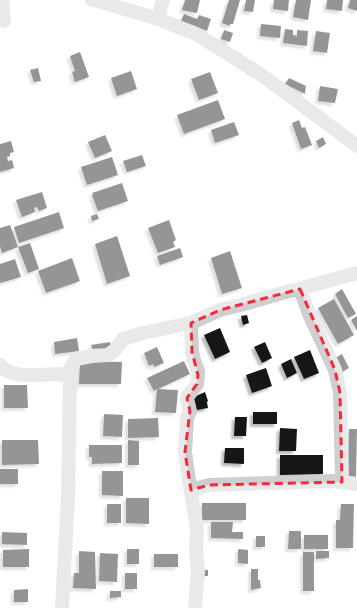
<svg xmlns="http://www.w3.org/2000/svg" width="357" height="608" viewBox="0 0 357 608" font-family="'Titillium Web',sans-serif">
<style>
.building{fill:#191919;filter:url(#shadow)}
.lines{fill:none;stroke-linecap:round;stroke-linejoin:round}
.minor{stroke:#cfcfcf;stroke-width:14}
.marked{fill:none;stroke:#f52939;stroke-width:3;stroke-dasharray:8 5;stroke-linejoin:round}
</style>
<defs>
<filter id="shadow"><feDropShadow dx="-3" dy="3" stdDeviation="1" flood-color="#0004"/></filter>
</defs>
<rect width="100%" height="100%" fill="#fff"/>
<path class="building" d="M185,0H200L197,13L182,10Z
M229,0H240L233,24H230V26L222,23Z
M246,0H255L253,12L244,11Z
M274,0H289L288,11L273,9Z
M296,0H311L308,20L293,17Z
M327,0H343L342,11L326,9Z
M350,0H357V11L348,8Z
M184,14L197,19L199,15L211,19L207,31L181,21Z
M261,24L281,26L280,38L260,36Z
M285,29L293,30V35L297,36V30L308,31L307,46L283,43Z
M224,30L233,33L230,42L221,39Z
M316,31L330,33L327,53L313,51Z
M80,52L89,77L75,82L72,72L75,71L70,56Z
M38,68L41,81L34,82L30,70Z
M131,71L137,89L117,96L111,78Z
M210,72L218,93L199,100L191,79Z
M289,78L306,86L305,94L285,84Z
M320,86L338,89L335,103L318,101Z
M218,100L225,119L184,134L177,115Z
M299,120L302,128L305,127L312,145L301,149L292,123Z
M234,122L239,135L215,143L211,130Z
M105,135L112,151L95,158L88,142Z
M323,137L326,144L319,148L316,141Z
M11,141L14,152L10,153V156L7,157L8,161L12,160L14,168L0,172V144Z
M142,155L146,166L127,172L123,161Z
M112,157L118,175L87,185L81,167Z
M122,183L128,201L98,211L92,195H93L92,193Z
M42,192L47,208L39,211L37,207L34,208L35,212L22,217L16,200Z
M59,212L64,228L19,243L14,227Z
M97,214L99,219L92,221L91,216Z
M169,220L176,240L173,242L175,247L158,253L148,228Z
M10,225L18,247L2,253L0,246V228Z
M117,236L130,276L107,284L95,244Z
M30,243L39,269L28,273L18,247Z
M180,248L183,257L160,265L157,256Z
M230,251L242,288L222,294L211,258Z
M72,258L80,281L46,293L38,271Z
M15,259L21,277L0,283V264Z
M342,289L356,314L348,318L335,294Z
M334,299L354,335L338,344L318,308Z
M247,315L249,323L243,325L241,316Z
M357,316V331L351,320Z
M220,328L230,352L215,359L204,335Z
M77,338L79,351L55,354L54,342Z
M110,342L112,349L93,351L91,345Z
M265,342L272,358L262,363L254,347Z
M157,347L164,363L154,367L153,364L149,366L144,353Z
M310,350L319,373L304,379L294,357Z
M342,354L349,368L342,372L335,358Z
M291,359L297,373L287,378L281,364Z
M80,361L122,362L121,384H79Z
M184,361L190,374L158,389L178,390L176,413L155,412L157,389L154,391L147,378Z
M266,368L272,386L252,393L246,375Z
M4,385H27L28,408H4Z
M205,392L208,401L207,402L208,408L192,411L189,399Z
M253,412H277V424H253Z
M104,414L123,415L122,437L103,436Z
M235,417H247L246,436H234Z
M158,418L159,437L128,438V419Z
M280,428L297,429L296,451H279Z
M349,429H357L356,477L348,476Z
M2,440H38L39,464L2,465Z
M128,440L139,441V465H128Z
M89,445H122V463L92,464V457H89Z
M225,448H244V464L224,463Z
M280,455H323V474L280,475Z
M0,469H18V484H0Z
M102,471H123V496L102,495Z
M126,498H149V524L126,523Z
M202,503H246V520H202Z
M107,504H121V523H107Z
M341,504H354L353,548H336V520H340Z
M211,522H233L232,532H243V539L211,538Z
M289,531H301V549H288Z
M2,532L27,533V545L2,544Z
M304,535H328V549H304Z
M256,536H265V547H256Z
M29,549V567H3V550Z
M127,549H139V564H127Z
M238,549L248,550V564L238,563Z
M79,551L95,552L96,589L73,588L74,573H79Z
M316,551H329V558L316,559Z
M303,552H314V591H303Z
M100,553L118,554L117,582L99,581Z
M154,554H178V567H154Z
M251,569H258V580H260L261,588L251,590Z
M200,570H208V576H200Z
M125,573H137V589H125Z
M28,589V602H14V590Z
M110,591H121V597L110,598Z"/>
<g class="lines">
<path class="minor" d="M2,0L4,21
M92,0L102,2L158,19L196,34L263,76L357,146
M158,19L163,0
M300,289L310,316L335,370L340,393L342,482
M191,323L192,352L194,360L198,371V375L197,384L188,396L187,398L190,411L187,419L185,452L187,467L197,529L196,551L198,571L195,608
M0,365C11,380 43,374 59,374L62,375L71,372
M191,490L209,485L332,481L357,484
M62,608L68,497L70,382L71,367L76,359L92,356L108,355L115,350L123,339L143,333L191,323L220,310L241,305L289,291L300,289L313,285L357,273"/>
</g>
<path d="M0 0H357V608H0ZM300,289L335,370L340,393L342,482L209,485L191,490L185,452L190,411L187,398L197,384L198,375L192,352L191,323L220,310Z" fill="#fff" fill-opacity=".55" fill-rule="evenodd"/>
<path class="marked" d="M300,289L335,370L340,393L342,482L209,485L191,490L185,452L190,411L187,398L197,384L198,375L192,352L191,323L220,310Z"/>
</svg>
